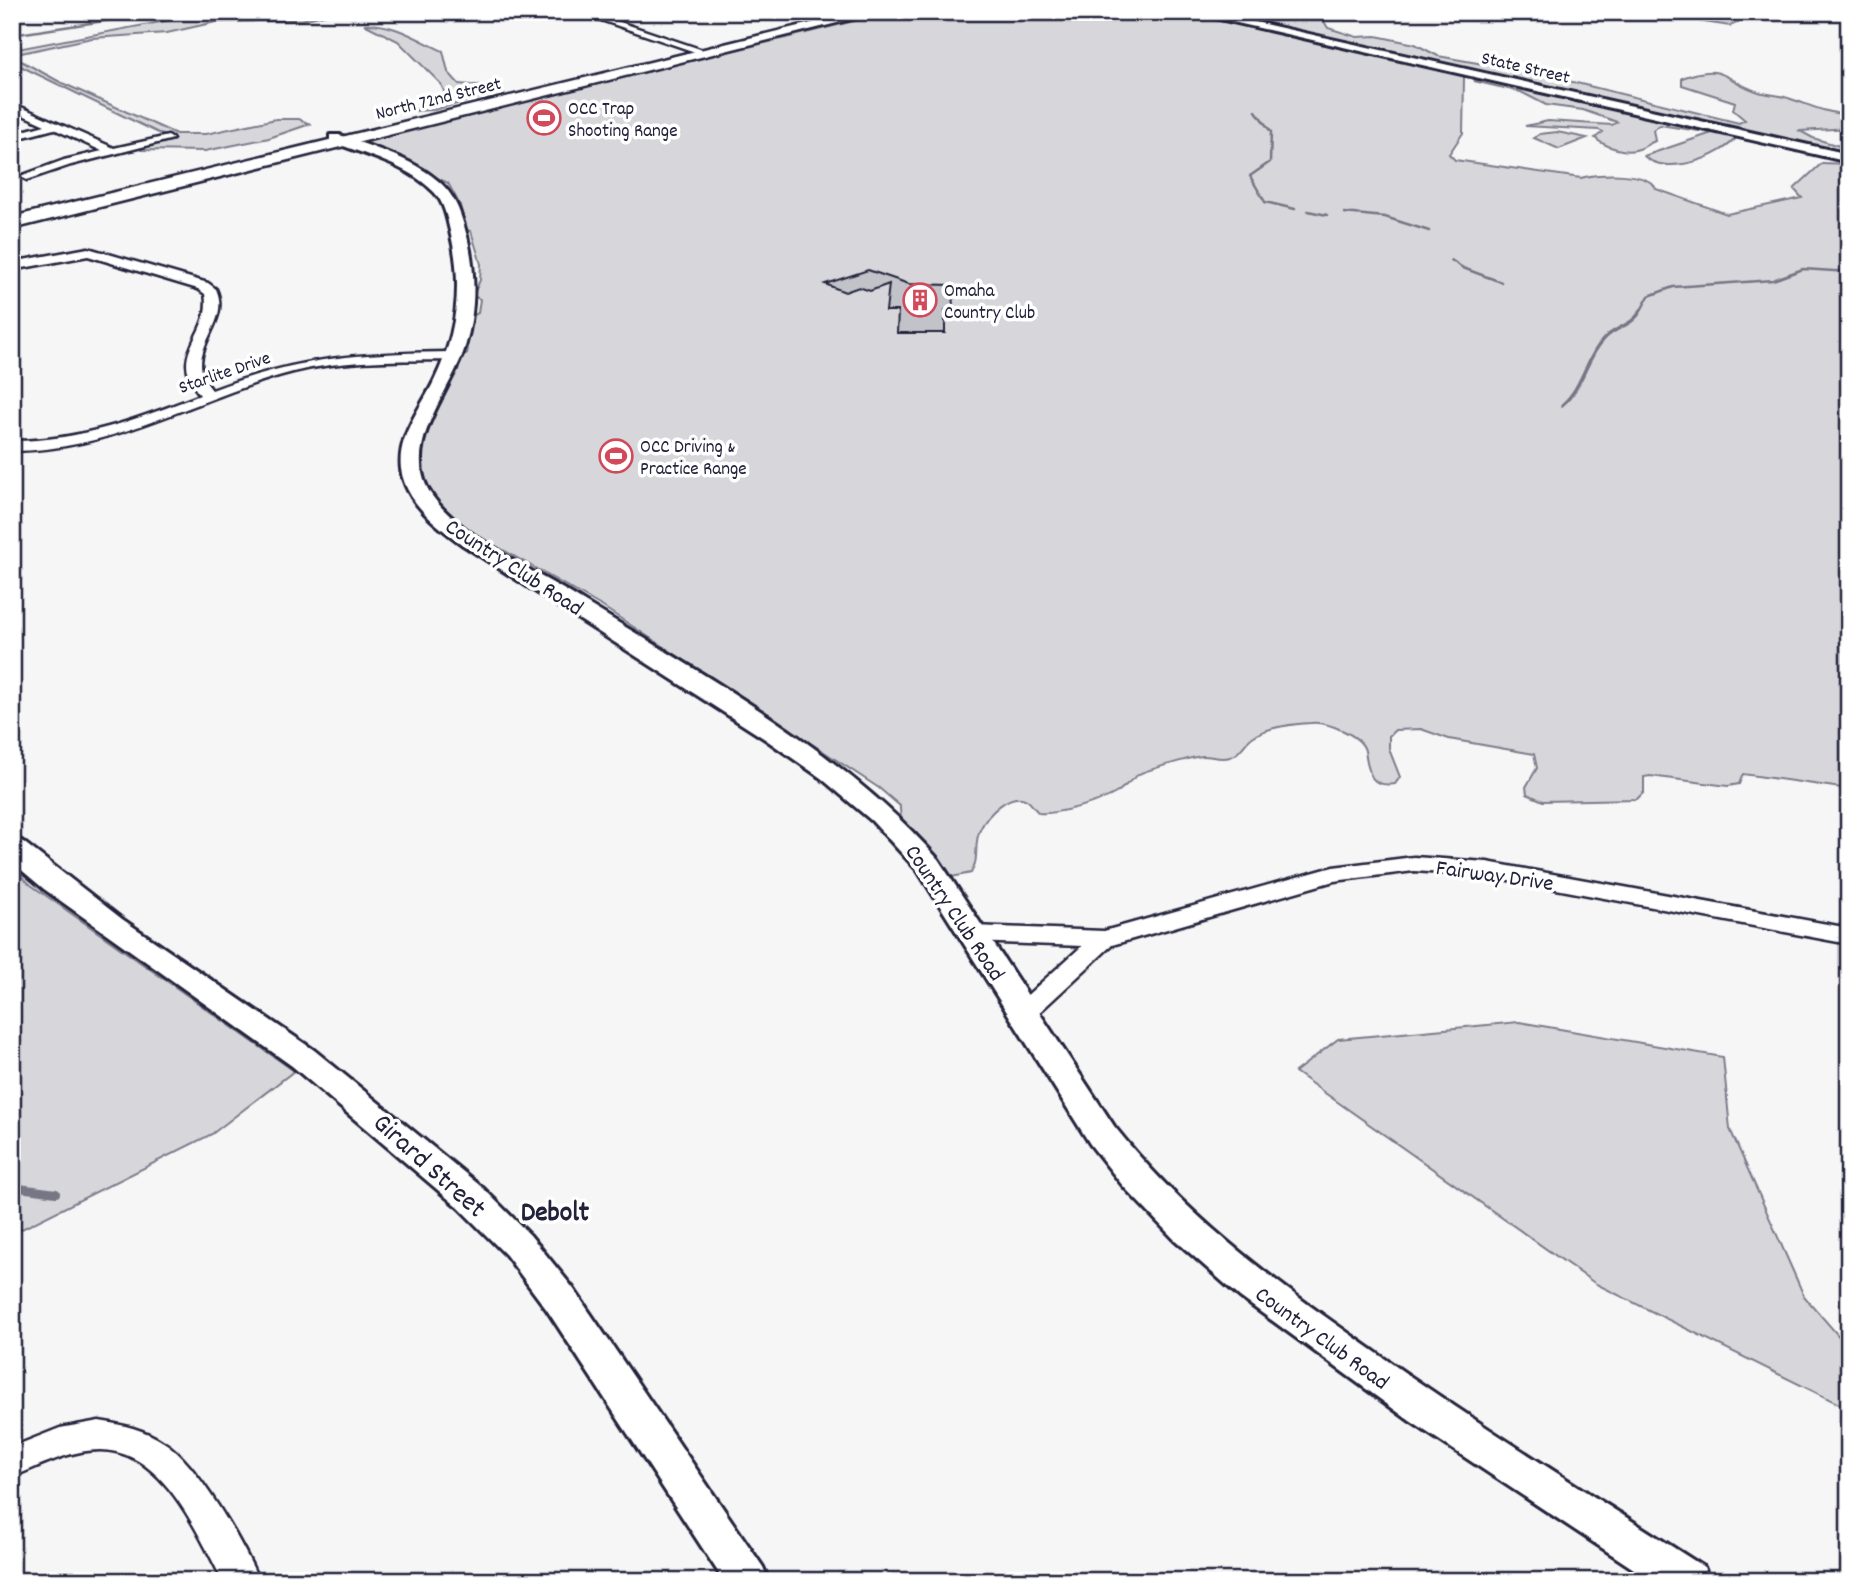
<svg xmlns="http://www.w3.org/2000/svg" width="1861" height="1593" viewBox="0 0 1861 1593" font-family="Dekko,sans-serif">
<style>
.green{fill:#d7d7db;stroke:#7c7c8b;stroke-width:2}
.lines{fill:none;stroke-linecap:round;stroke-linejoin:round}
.stream-far2{stroke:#767685;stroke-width:2.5}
.stream-far1{stroke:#767685;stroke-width:3.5}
.stream{stroke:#767685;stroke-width:8}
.building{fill:#c2c2c9;stroke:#22223b;stroke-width:2}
.minor-casing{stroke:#22223b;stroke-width:5}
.tertiary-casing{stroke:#22223b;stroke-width:6}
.primary-casing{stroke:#22223b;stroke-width:5}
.minor{fill:#fff;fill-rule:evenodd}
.tertiary{fill:#fff;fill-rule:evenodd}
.primary{fill:#fff;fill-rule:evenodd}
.labels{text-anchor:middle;stroke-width:7;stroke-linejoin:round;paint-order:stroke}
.far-street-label{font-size:19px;fill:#22223b;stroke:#fff}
.far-poi-label{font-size:19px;fill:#22223b;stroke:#fff;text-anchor:start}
.street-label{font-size:23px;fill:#22223b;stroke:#fff}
.near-street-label{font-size:28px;fill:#22223b;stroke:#fff}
.near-neighbourhood-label{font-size:28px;font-weight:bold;fill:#22223b;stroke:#fff}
</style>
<rect width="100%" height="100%" fill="#f6f6f7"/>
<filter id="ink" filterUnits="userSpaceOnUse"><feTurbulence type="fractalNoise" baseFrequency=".0143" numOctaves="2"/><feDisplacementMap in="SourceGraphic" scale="14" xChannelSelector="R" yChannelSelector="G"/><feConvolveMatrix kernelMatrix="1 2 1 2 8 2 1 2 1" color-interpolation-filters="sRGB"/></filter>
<g filter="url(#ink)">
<path class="green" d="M213,12H336L302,20L216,22L167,33L92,38L12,55V50Z
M891,12H1191L1453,70L1463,74L1464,78L1463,133L1449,154L1455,160L1581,178C1598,173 1649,171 1656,189L1727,214L1802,198L1794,189L1822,163L1849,164V789L1743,774L1739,784L1728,786L1650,776L1644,777V792L1637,799L1543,801L1527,794L1526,787L1537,768L1534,754L1449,739L1421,729L1395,730L1389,736V749L1400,777L1395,784C1368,788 1369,771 1365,751C1362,735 1325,721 1311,723C1294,724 1268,727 1254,736C1244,742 1241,754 1230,757C1221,760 1212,756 1203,756C1195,756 1149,770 1141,773C1132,778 1125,787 1116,793C1101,802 1055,815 1039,813C1034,809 1032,804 1028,801C1012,789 986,815 980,830C973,844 980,859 971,873L947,878C930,859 898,832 900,806L879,788L603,607L458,524L430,501L416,463L427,424L461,356L467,354L468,348L461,342L472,316L478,313L480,299L473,296L480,280L481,264L471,231L466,230L460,205L448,183L362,142Z
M1205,12H1329L1320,15L1328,28L1357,37L1376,36L1415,44L1438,56L1540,74L1739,123L1745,120L1733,110L1735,102L1682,85V78C1727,62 1723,81 1759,92C1769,95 1781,95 1791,99C1812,106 1826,113 1849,115V128L1800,131L1813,138L1849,149V155Z
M1692,12H1762L1730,26L1698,21Z
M364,24C394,23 417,39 443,51L448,72L459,84L495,87L492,89L501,92L434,110L412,111L446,96L441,84L398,41Z
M12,56L60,82L176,134H206L276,119H299L310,124L269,138L205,151L141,150L140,148L171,139L12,62Z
M1485,78L1738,136C1720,158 1666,177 1644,156L1712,133L1660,125L1653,130L1655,141C1649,143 1645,147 1639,149C1626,154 1605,147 1595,138L1603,132L1599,130L1525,126L1548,121L1612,125L1617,122L1583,110L1546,105L1521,92L1474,81Z
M1557,132L1587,138L1559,149L1534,138L1540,134Z
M12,867L31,885L294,1071L212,1134L12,1234Z
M1519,1022L1723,1057L1730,1129L1804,1296L1849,1348V1409L1596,1284L1295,1072L1338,1039Z"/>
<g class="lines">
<path class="stream-far2" d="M12,35L163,12
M1256,111L1271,132L1270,162L1250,176L1265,202L1295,209
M1308,211L1327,215
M1344,213L1385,217L1429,231
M1451,260L1463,268L1501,282
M1640,312L1649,296L1673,287L1773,280L1803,269L1849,272"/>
<path class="stream-far1" d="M1562,405C1583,387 1585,360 1603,340C1614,327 1633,326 1641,310"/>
<path class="stream" d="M12,1187L56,1193"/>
</g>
<path class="building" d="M868,270L909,284L952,285L953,310H945V333H897L898,311H886L889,284L870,291L859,287L845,292L825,284Z"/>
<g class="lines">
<defs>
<path id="minor" d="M577,12H590L712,53L704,55Z
M12,103L114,148L168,136L173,139L71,165L27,180L21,177L23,175L64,160L102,151L54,129L12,140V134L45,125L12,110Z
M88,248L208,283L216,289C233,326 179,351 212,390C298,357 362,353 453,352L460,356L453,360C400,361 345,359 293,372C196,397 117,450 12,451V441C80,441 138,419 200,395C165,352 213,335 205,294L198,289L88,256L12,270V262Z
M1414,857L1487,862L1849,928V944L1487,876L1414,871L1334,881L1112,945L1032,1019L1023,1022L1014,1019L1011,1013L1014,1007L1082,946L972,942L964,940L960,934L964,928L972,926L1104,931L1333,867Z
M99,1421C124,1425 144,1429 165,1443C197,1463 244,1545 259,1581H223C197,1533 164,1450 100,1450C69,1450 40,1466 12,1477V1447L60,1428Z"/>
<path id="tertiary" d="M1189,12H1210L1849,154V162Z
M330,135H340C372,148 410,157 437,180C455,194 461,214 467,236C476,273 476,310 465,347C451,393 397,448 433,497C464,539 533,570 578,598C701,674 841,749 938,859L1114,1126C1184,1214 1269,1278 1361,1342C1472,1421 1589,1493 1704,1567L1710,1581H1652L1410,1421L1240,1297L1174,1239L1123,1186L1090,1144L918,871L872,821L821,778L765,739L463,545C437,526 406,503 401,469C397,436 421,408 434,381C458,333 463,282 450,231C447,218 444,202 434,192C408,165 365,155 330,141Z
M12,838L22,841L122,919L314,1050L483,1188L530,1235L573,1288L763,1567L769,1581H724L547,1310L506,1255L459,1208L292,1066L44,889L12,862Z"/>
<path id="primary" d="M856,12H881L12,229V217Z"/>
</defs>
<use href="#minor" class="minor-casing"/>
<use href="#tertiary" class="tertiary-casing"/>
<use href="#primary" class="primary-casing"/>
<use href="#minor" class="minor"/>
<use href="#tertiary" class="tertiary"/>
<use href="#primary" class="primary"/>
</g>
</g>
<defs>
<symbol id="stadium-ring" viewBox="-11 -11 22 22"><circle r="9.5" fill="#fff" stroke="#d1495b" stroke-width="1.5"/><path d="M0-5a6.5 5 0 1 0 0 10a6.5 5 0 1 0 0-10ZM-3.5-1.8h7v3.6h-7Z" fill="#d1495b"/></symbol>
<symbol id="building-ring" viewBox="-11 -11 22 22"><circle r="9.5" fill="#fff" stroke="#d1495b" stroke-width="1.5"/><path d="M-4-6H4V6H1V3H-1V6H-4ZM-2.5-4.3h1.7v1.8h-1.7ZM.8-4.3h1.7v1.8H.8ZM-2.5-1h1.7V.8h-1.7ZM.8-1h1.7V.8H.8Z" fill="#d1495b"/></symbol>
</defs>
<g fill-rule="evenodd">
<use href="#stadium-ring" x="525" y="99" width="38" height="38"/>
<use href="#building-ring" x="901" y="281" width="38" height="38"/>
<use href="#stadium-ring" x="597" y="437" width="38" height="38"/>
</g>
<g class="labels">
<g class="far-street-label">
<text transform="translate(1526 66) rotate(13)" y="7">State Street</text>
<text transform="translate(438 97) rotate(-14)" y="7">North 72nd Street</text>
<text transform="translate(224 371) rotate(-19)" y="7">Starlite Drive</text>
</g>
<g class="far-poi-label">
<text x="568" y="114">OCC Trap<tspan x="568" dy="22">Shooting Range</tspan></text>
<text x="944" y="296">Omaha<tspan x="944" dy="22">Country Club</tspan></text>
<text x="640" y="452">OCC Driving &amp;<tspan x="640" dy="22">Practice Range</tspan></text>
</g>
<g class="street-label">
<text transform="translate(515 566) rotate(33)" y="8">Country Club Road</text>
<text transform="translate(1495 874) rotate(8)" y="8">Fairway Drive</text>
<text transform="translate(956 912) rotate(56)" y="8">Country Club Road</text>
<text transform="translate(1323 1337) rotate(36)" y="8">Country Club Road</text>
</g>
<g class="near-street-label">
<text transform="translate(431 1164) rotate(42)" y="10">Girard Street</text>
</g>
<g class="near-neighbourhood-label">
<text x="555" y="1220">Debolt</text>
</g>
</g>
<rect width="1861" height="1593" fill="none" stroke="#fff" stroke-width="42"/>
<rect x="21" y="21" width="1819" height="1551" fill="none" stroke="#22223b" stroke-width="2.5" filter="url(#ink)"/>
</svg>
